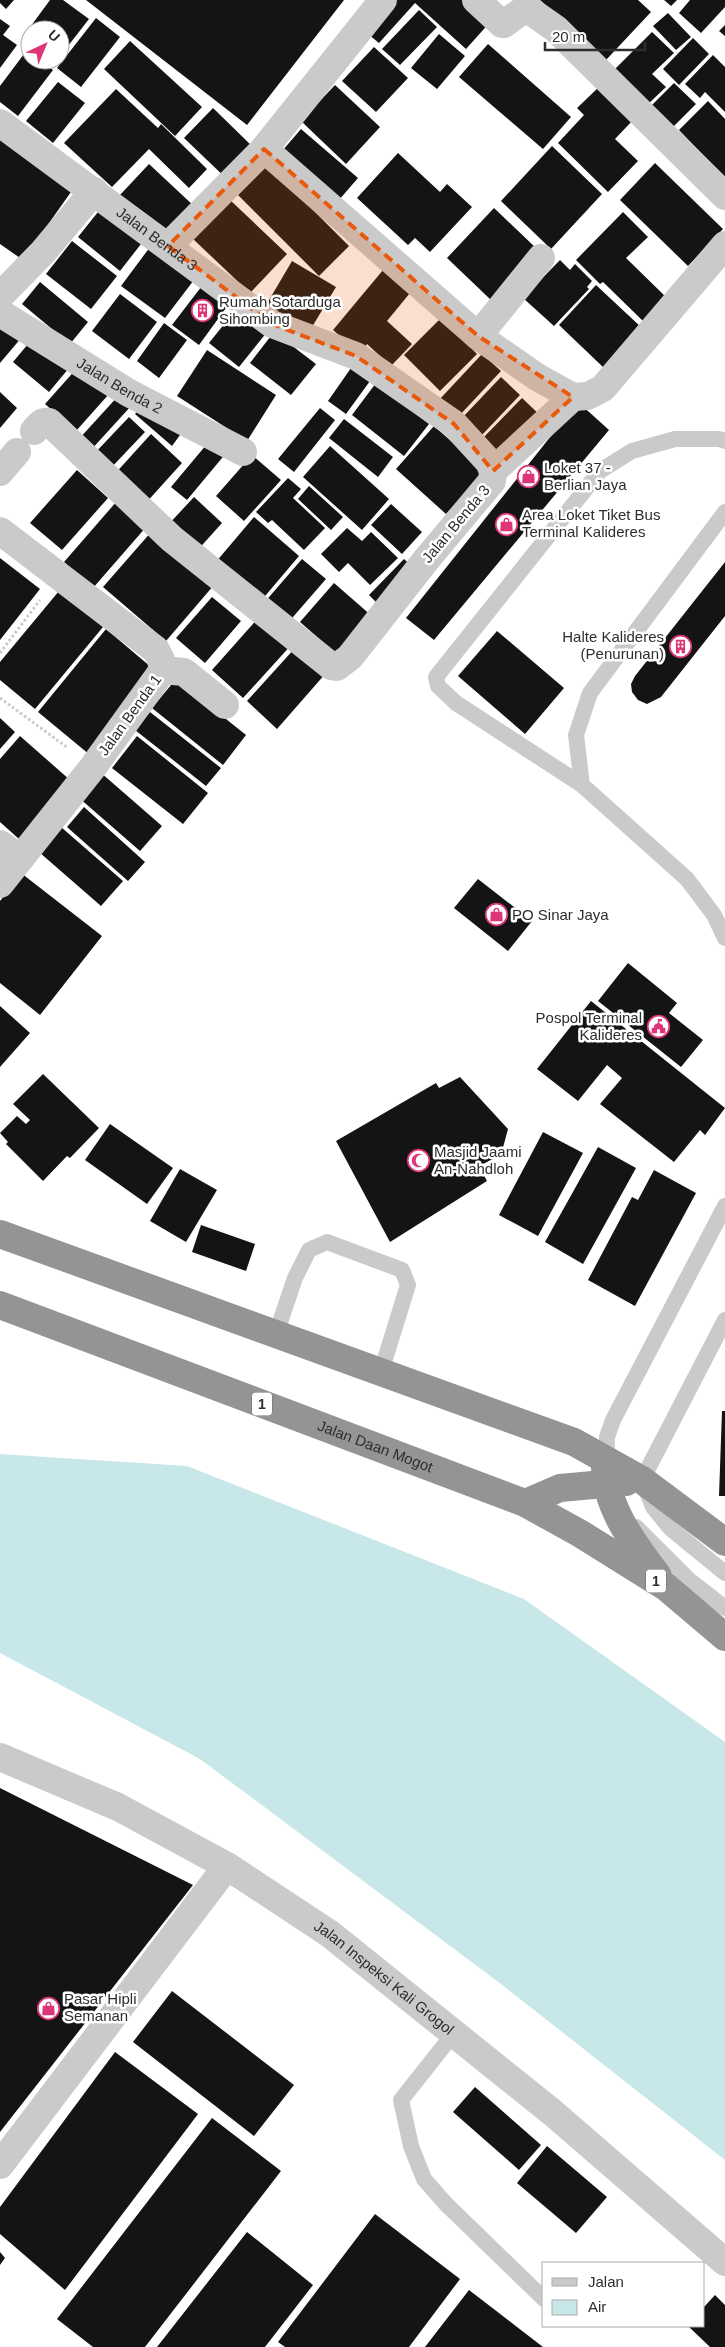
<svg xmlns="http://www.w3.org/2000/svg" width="725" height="2347" viewBox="0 0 725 2347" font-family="Arial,sans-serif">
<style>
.water{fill:#c8e7e9}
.building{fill:#141414}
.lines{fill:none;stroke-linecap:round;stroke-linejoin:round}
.path{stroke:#cacaca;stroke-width:3;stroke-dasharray:2.5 2.5;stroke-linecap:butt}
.lane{stroke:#cacaca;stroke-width:16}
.street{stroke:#cacaca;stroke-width:28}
.highway{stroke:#949494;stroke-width:28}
.marked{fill:#e8590c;fill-opacity:0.2;stroke:#e8590c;stroke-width:4;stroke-dasharray:10 6;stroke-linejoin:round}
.labels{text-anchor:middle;stroke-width:5;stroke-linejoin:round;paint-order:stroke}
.shield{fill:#fff;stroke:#6c6c6c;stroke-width:1}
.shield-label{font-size:14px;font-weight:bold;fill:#2d2d2d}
.street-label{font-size:15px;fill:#2d2d2d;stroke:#fff}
.poi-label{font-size:15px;fill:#2d2d2d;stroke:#fff;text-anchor:start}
</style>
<rect width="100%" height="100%" fill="#fff"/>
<path class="water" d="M0,1454L187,1466L524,1599L725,1742V2160L501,1984L200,1759L0,1653Z"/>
<path class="building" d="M0,0H14L6,9L0,3Z
M50,0H63L89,19L61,55L60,30H28Z
M86,0H344L247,125Z
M390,0H470L492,20L466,49L415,3L379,43L363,30Z
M540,0H638L651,12L606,60Z
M664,0H677L671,6Z
M690,0H725V7L701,33L679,13Z
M419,10L437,27L400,65L382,49Z
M668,13L691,37L676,50L653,26Z
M96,18L120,37L81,87L57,68Z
M0,19L10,26L3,35L17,45L0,68Z
M725,25V36L719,31Z
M652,32L674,53L652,74L666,87L646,106L608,76Z
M439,34L465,56L437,89L411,68Z
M693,38L709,54L679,85L663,69Z
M130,41L202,107L175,136L104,69Z
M488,44L571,117L543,149L459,77Z
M374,47L408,78L376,112L342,81Z
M27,50L30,52V60H40L53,70L18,116L0,102V86Z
M713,55L725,67V112L705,92L700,98L685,84Z
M58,82L85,103L53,143L26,121Z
M674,83L696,104L669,131L647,110Z
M335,85L380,127L346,164L301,121Z
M600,86L634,119L615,139L638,161L608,192L558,143L584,115L577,108Z
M116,89L158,128L161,124L207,169L189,188L149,149L112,187L64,143Z
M708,101L725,119V178L679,130Z
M213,108L258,152L230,182L184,138Z
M0,127L78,182L23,260L0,244Z
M301,129L358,178L332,208L276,158Z
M552,146L602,194L551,249L501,201Z
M398,153L440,192L447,184L472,207L430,252L415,238L408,245L357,198Z
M655,163L723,229L688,266L620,200Z
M149,164L195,207L167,238L120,195Z
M268,165L349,246L319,276L238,195Z
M229,199L287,254L250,293L192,238Z
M106,202L148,235L120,271L78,237Z
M494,208L538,250L491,300L447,258Z
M623,212L648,237L626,258L667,298L643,321L603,282L600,284L576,260Z
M72,241L117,276L91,309L46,274Z
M153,243L197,276L165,318L121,286Z
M560,260L570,270L575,264L592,281L587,287L589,289L554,326L523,298Z
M292,261L336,287L309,332L265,307Z
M383,270L410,293L387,321L412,344L391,366L367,344L360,353L333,330Z
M208,278L234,297L199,345L172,325Z
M40,282L88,322L70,344L22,304Z
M596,285L642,328L604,368L559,325Z
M120,294L157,322L129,359L92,331Z
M241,303L271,327L239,367L209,343Z
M0,317L22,337L0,363Z
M441,318L477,354L440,391L404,355Z
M164,323L187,340L159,378L137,361Z
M274,332L316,364L291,395L250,363Z
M33,338L69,368L49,392L13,362Z
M207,350L276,395L247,441L177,396Z
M482,354L501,371L458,417L439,400Z
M78,367L109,394L76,431L45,404Z
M351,368L370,381L346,414L328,401Z
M501,377L520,395L481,436L462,418Z
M376,383L429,424L404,456L352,415Z
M0,392L17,408L0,428Z
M120,394L132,405L90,451L78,440Z
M522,398L543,418L504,458L483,438Z
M578,402L609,430L434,640L406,618Z
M144,404L180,435L172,446L135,414Z
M320,408L335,420L294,472L278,459Z
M129,417L145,432L109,470L93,455Z
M344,419L393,457L378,477L329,438Z
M434,426L485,471L446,514L396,469Z
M151,434L182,463L144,505L112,477Z
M212,438L227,452L187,500L171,487Z
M330,446L389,499L362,530L303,477Z
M252,455L281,480L244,521L216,496Z
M77,470L108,498L62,550L30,523Z
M288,478L301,489L293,498L325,528L304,550L272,520L268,523L256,512Z
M309,486L343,517L331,530L298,499Z
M194,497L222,523L195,553L167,526Z
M117,501L147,526L93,588L64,562Z
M391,504L422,532L402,554L371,525Z
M254,517L299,556L260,602L215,563Z
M347,528L362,541L371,532L398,558L370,585L348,563L339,572L321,554Z
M152,531L214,585L166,641L103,587Z
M0,558L40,589L0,640Z
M302,559L326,579L286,625L263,604Z
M404,559L416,570L381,607L369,595Z
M725,562V616L661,697L647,704L638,700L632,692L631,684L635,676Z
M334,583L373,617L339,656L300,622Z
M59,591L103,627L35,709L0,680V662Z
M212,597L241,621L205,663L176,638Z
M261,615L293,643L243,698L212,670Z
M106,629L158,673L90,755L38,712Z
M497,631L564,688L525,734L458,676Z
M296,647L326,673L277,729L247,701Z
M176,679L246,735L223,765L152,708Z
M150,712L221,768L206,786L135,730Z
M0,718L15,732L0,749Z
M20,736L70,780L19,839L0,822V759Z
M137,736L208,793L183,824L112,768Z
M100,772L162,826L140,851L78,797Z
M84,807L145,862L128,881L67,827Z
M61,827L123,881L101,906L39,852Z
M21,873L102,936L40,1015L0,983V901Z
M478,879L532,921L508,951L454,908Z
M628,963L677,1003L669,1013L703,1040L681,1067L598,1001Z
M591,1001L725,1108L705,1135L700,1130L674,1162L600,1104L622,1078L607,1065L578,1101L537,1069Z
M0,1006L30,1033L0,1067Z
M43,1074L99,1128L70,1158L67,1156L43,1181L6,1144L8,1142L0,1133L17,1116L26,1124L30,1120L13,1104Z
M460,1077L508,1129L501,1155L479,1166L487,1181L390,1242L336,1141L436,1083L439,1088Z
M110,1124L173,1168L147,1204L85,1160Z
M543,1132L583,1153L538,1236L499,1215Z
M598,1147L636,1168L583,1264L545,1242Z
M180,1169L217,1190L186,1242L150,1221Z
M654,1170L696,1193L635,1306L588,1280L632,1197L638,1200Z
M201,1225L255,1244L246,1271L192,1252Z
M722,1411H725V1496H719Z
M0,1788L193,1885L0,2132Z
M172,1991L294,2085L254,2136L133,2042Z
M115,2052L198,2114L65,2290L0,2234V2207Z
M475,2087L541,2145L519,2170L453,2112Z
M212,2118L281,2171L145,2347H93L57,2319Z
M547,2146L607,2197L576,2233L517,2183Z
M375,2214L460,2279L409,2347H285L278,2342Z
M247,2232L313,2285L265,2347H157Z
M0,2252L5,2258L0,2265Z
M469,2290L543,2347H425Z
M715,2295L725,2305V2347H710L688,2326H704V2307Z"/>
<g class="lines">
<path class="path" d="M0,653L40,600
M0,698L68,748"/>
<path class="lane" d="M725,441L719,439H675L632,451L600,471L436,677L438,686L456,703L582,785L687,879L714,915L725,938
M582,785L576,735L590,693L725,512
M725,1320L642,1480L653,1507L670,1528L725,1573
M276,1334L295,1278L309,1250L327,1242L402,1270L408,1285L381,1372
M606,1466L607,1437L613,1420L725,1206
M636,1527L688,1579L725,1608
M454,2033L401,2100L411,2146L424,2179L446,2204L544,2299"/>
<g class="street">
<path d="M476,0L502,24H504L526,8L556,29L725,196"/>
<path id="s1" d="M0,123L272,324L356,356L454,424L489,462L493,471L492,481L426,560L350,657L337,667L331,666L172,539L49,422C41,421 39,425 34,431"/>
<path d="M264,149L478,336L537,377L573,397L588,396L603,388L725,245"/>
<path d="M168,246L264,149L383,0"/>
<path d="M0,296L43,252L94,191"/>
<path id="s2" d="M0,313L129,393L243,452"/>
<path d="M478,336L541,258"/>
<path d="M493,471L573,397"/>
<path d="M0,472L17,452"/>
<path d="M0,531L156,650L161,660L163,670L93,767L0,884"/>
<path d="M163,670L184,672L225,705"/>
<path d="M0,844L20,859"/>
<path id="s3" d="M0,1757L118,1807L227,1866L330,1934L553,2113L725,2262"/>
<path d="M0,2165L227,1866"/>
</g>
<g class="highway">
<path d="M0,1234L574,1442L642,1480L725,1542"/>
<path id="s4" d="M0,1305L525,1503L581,1534L666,1587L725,1637"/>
<path d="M605,1460C603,1504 633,1543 658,1576"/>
<path d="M525,1503L560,1488L626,1482"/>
</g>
</g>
<path class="marked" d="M264,149L478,336L573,397L493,471L454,424L356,356L272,324L168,246Z"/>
<defs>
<symbol id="building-ring" viewBox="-11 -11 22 22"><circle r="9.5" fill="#fff" stroke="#dd3577" stroke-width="1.5"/><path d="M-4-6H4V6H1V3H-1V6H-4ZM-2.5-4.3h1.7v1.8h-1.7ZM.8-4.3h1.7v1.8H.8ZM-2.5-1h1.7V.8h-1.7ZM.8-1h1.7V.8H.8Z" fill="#dd3577"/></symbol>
<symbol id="shop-ring" viewBox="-11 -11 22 22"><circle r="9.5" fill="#fff" stroke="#dd3577" stroke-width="1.5"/><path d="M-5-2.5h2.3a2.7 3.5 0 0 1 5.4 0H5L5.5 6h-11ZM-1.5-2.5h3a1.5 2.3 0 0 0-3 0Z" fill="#dd3577"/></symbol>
<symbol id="civic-ring" viewBox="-11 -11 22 22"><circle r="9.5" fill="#fff" stroke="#dd3577" stroke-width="1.5"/><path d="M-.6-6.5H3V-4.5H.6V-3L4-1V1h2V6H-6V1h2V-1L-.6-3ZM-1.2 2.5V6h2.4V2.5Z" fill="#dd3577"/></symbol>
<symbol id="mosque-ring" viewBox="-11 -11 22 22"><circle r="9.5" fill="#fff" stroke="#dd3577" stroke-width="1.5"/><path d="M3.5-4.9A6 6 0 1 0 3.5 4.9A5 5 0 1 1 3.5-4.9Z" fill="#dd3577"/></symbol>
</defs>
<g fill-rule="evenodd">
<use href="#building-ring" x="190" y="298" width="25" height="25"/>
<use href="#shop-ring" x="516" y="464" width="25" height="25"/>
<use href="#shop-ring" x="494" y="512" width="25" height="25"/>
<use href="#building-ring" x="668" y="634" width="25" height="25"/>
<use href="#shop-ring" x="484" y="902" width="25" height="25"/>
<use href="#civic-ring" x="646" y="1014" width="25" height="25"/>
<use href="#mosque-ring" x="406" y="1148" width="25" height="25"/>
<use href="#shop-ring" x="36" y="1996" width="25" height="25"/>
</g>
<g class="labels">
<g class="shield">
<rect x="252" y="1392.5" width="20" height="23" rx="4"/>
<rect x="646" y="1569.5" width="20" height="23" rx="4"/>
</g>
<g class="shield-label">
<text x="262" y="1409">1</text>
<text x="656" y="1586">1</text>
</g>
<g class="street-label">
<text dy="5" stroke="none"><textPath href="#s1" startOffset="195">Jalan Benda 3</textPath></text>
<text dy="5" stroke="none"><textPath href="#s2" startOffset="140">Jalan Benda 2</textPath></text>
<text transform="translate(456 524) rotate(-50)" y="5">Jalan Benda 3</text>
<text transform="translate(130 715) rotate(-54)" y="5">Jalan Benda 1</text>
<text dy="5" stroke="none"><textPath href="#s4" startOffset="401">Jalan Daan Mogot</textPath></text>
<text dy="5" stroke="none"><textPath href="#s3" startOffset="445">Jalan Inspeksi Kali Grogol</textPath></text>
</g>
<g class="poi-label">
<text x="219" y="307">Rumah Sotarduga<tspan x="219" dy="17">Sihombing</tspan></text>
<text x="544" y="473">Loket 37 -<tspan x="544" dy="17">Berlian Jaya</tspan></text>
<text x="522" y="520">Area Loket Tiket Bus<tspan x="522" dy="17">Terminal Kalideres</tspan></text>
<text x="664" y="642" text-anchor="end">Halte Kalideres<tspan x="664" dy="17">(Penurunan)</tspan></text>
<text x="512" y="920">PO Sinar Jaya</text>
<text x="642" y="1023" text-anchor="end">Pospol Terminal<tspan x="642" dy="17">Kalideres</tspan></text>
<text x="434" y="1157">Masjid Jaami<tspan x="434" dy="17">An-Nahdloh</tspan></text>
<text x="64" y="2004">Pasar Hipli<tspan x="64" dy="17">Semanan</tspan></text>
</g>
</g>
<rect x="542" y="2262" width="162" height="65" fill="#ffffff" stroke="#ababab"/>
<rect x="552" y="2278" width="25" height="8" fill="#cacaca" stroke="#ababab"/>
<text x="588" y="2287" font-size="15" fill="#2d2d2d">Jalan</text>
<rect x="552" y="2300" width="25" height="15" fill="#c8e7e9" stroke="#ababab"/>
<text x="588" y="2312" font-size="15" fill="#2d2d2d">Air</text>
<g transform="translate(45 45) rotate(44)"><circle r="24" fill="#ffffff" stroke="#ababab"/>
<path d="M0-4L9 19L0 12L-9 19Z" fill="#dd3577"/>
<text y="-8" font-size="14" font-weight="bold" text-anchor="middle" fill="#2d2d2d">U</text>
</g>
<path d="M545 42v8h100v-8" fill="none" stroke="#2d2d2d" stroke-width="2.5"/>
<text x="552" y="42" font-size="15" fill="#2d2d2d" stroke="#ffffff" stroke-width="4" paint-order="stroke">20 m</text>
</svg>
